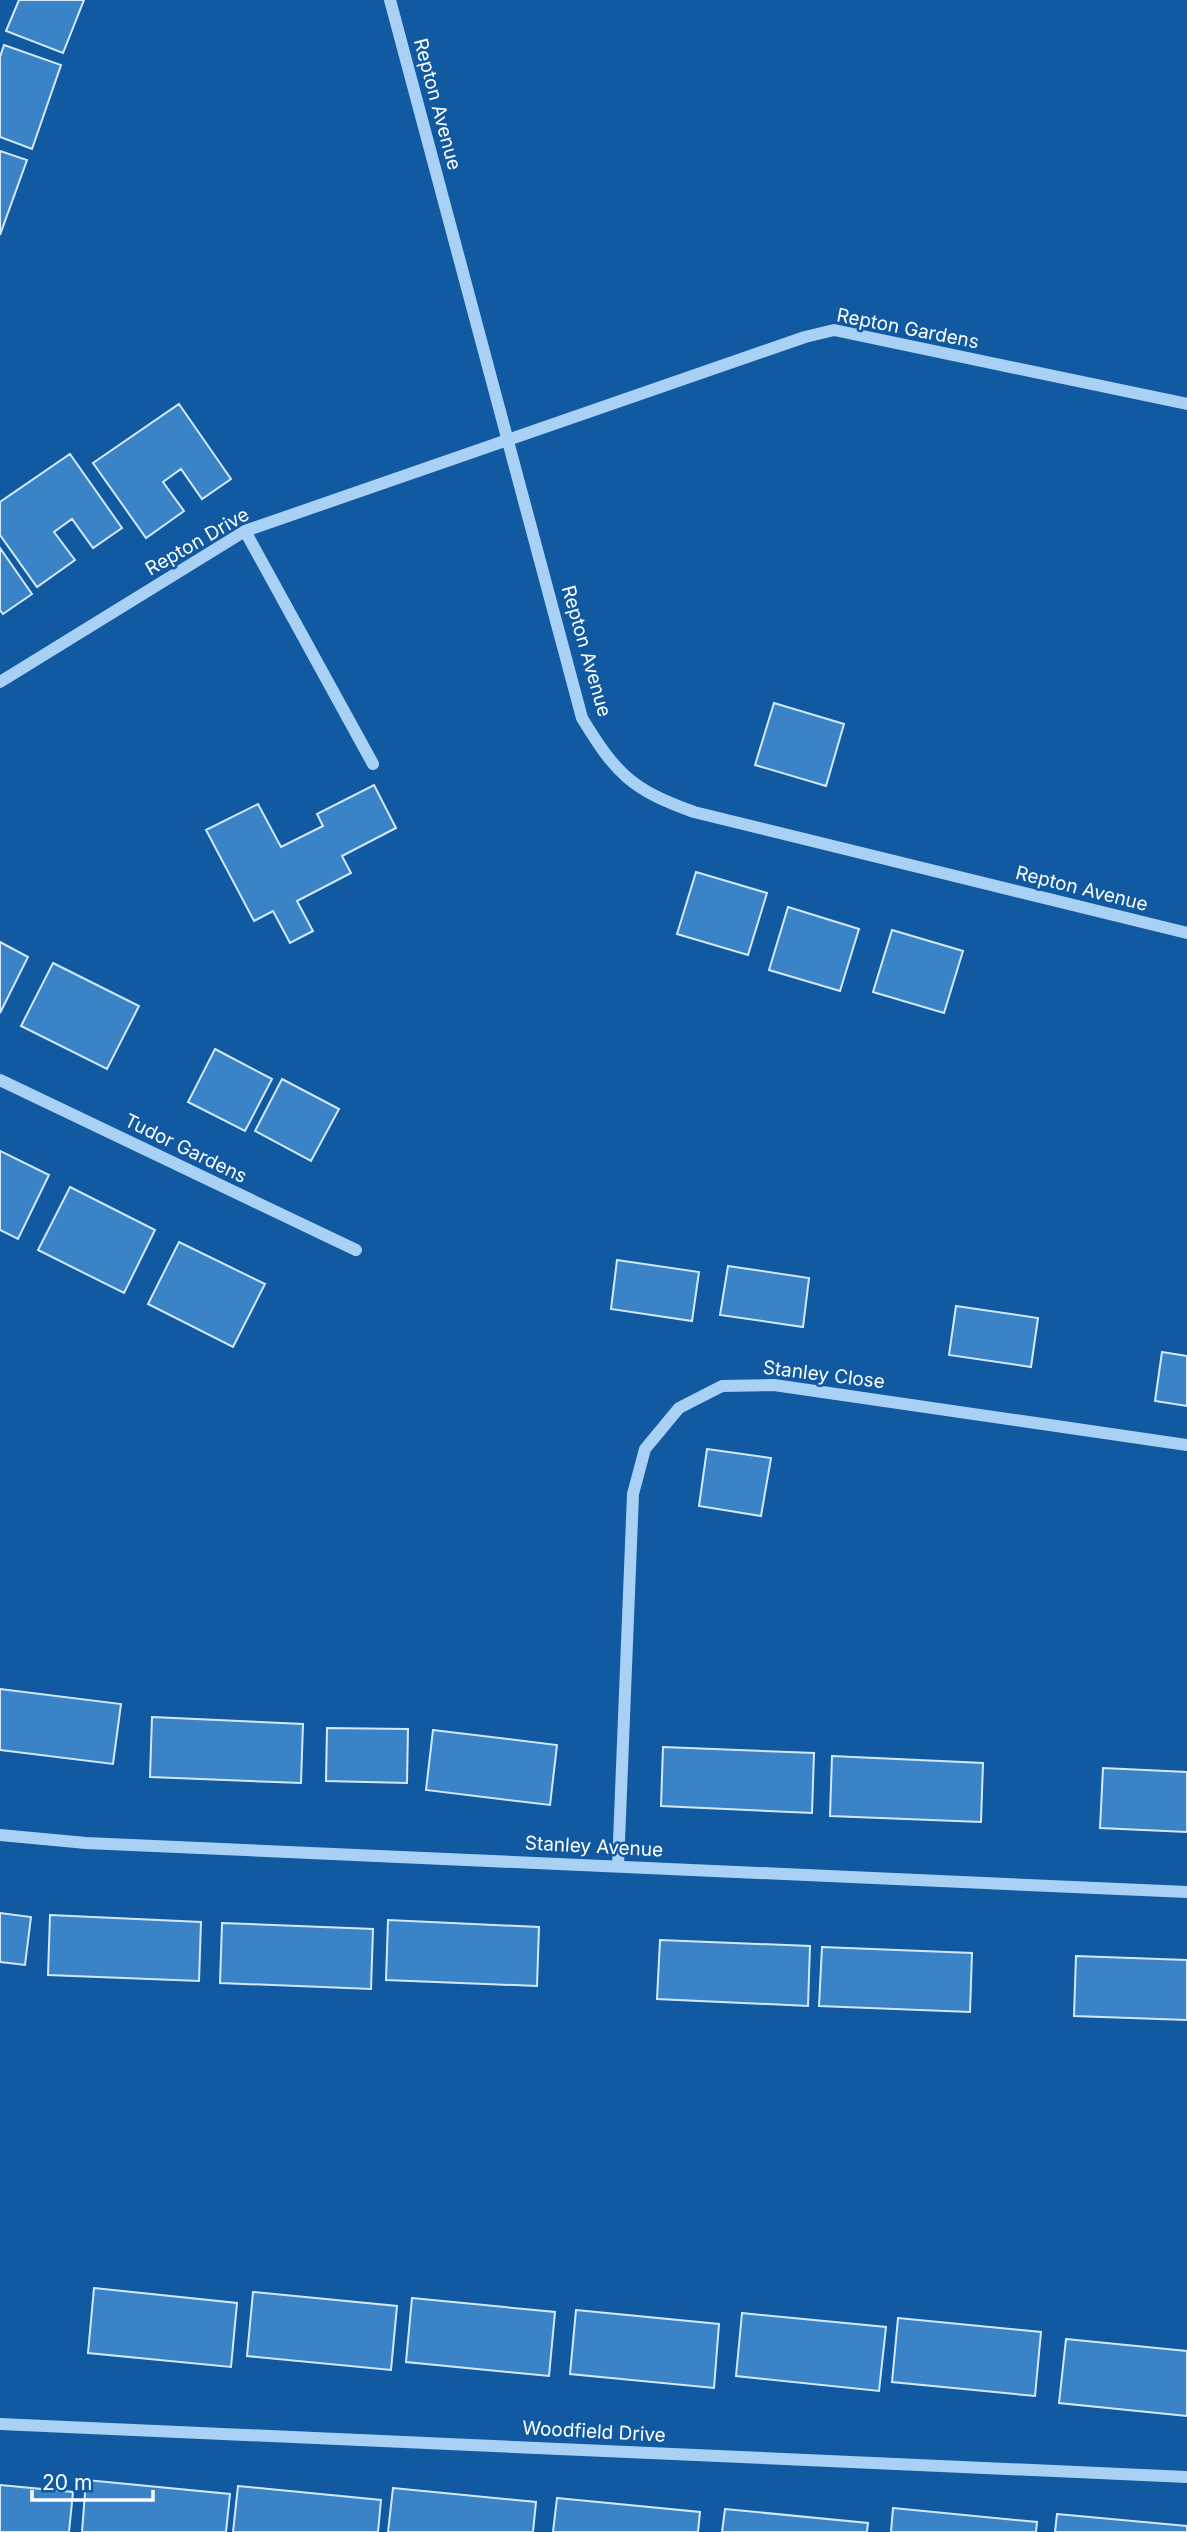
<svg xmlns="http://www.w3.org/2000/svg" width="1187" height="2532" viewBox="0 0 1187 2532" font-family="Inter,sans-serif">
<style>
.building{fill:#3a83c7;stroke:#d2e9fe;stroke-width:2}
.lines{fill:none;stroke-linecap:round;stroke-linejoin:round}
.minor{stroke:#a9d1f5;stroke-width:12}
.labels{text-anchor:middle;stroke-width:5;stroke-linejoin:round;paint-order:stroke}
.street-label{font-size:19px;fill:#fff;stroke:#1159a0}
</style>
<rect width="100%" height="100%" fill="#1159a0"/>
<path class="building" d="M19,0H84L63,53L6,31Z
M4,45L61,65L32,149L0,137V57Z
M0,151L27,160L0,235Z
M179,404L231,479L202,499L181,469L163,482L184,511L146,538L93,463Z
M70,454L122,528L93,548L72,519L54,532L75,560L37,587L0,535V502Z
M0,548L32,594L3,614L0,610Z
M774,703L844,724L826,786L755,765Z
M374,785L396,828L342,856L351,873L297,901L313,931L290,943L273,911L254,921L206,830L258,804L281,847L323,826L317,814Z
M696,872L767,893L748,955L677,934Z
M788,907L859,929L840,991L769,970Z
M892,930L963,951L944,1013L873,992Z
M0,942L28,957L0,1013Z
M53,963L139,1006L107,1069L21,1026Z
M215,1049L272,1079L245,1131L188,1102Z
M282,1079L339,1109L311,1161L255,1131Z
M0,1151L49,1175L18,1239L0,1230Z
M70,1187L155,1230L124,1293L38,1250Z
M179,1242L265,1284L233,1347L148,1304Z
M617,1260L699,1272L692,1321L611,1309Z
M728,1266L809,1278L803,1327L720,1315Z
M956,1306L1038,1318L1031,1367L949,1355Z
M1162,1352L1187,1356V1406L1155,1401Z
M707,1449L771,1458L761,1516L699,1506Z
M0,1689L121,1704L113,1764L0,1750Z
M152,1717L303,1724L301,1783L150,1777Z
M327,1728L408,1729L407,1783L326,1781Z
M433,1730L557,1745L550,1805L426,1790Z
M663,1747L814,1753L812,1813L661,1806Z
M832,1756L983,1763L981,1822L830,1816Z
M1103,1768L1187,1772V1832L1100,1828Z
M0,1913L31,1917L25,1965L0,1962Z
M50,1915L201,1922L199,1981L48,1975Z
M388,1920L539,1927L537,1986L386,1980Z
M222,1923L373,1929L371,1989L220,1983Z
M660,1940L810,1946L808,2006L657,1999Z
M822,1947L972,1953L970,2012L819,2006Z
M1076,1956L1187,1960V2020L1074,2016Z
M94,2288L237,2303L231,2367L88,2353Z
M253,2292L397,2306L391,2370L247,2356Z
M412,2298L555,2312L549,2376L406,2362Z
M576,2310L719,2324L714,2388L570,2374Z
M742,2313L886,2327L879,2391L736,2376Z
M898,2318L1041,2332L1035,2396L892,2382Z
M1066,2339L1187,2351V2416L1059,2403Z
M86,2480L230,2494L226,2532H82Z
M0,2485L73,2492L69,2532H0Z
M238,2486L381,2500L378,2532H233Z
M393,2488L536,2502L533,2532H388Z
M557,2498L700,2512L698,2532H553Z
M893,2508L1037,2522L1036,2532H891Z
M725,2509L868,2523L867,2532H722Z
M1057,2514L1187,2526V2532H1055Z"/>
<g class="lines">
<path class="minor" d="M390,0L582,718C616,774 632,790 694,812L1187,933
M245,531L373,764
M0,682L245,531L805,337L834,330L1187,404
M0,1080L356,1250
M0,1835L86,1843L1187,1892
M618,1866L633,1494L645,1449L679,1408L722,1386L774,1385L1187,1445
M0,2424L1187,2477"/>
</g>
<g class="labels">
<g class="street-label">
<text transform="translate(438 104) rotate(75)" y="7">Repton Avenue</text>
<text transform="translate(908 328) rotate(11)" y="7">Repton Gardens</text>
<text transform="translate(197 541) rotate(-30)" y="7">Repton Drive</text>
<text transform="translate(587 651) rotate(74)" y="7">Repton Avenue</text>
<text transform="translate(1082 888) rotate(14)" y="7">Repton Avenue</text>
<text transform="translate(186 1148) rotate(26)" y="7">Tudor Gardens</text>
<text transform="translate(824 1374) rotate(7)" y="7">Stanley Close</text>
<text transform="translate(594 1846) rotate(3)" y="7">Stanley Avenue</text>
<text transform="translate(594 2431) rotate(3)" y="7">Woodfield Drive</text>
</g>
</g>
<path d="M32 2490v10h121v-10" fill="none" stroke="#ffffff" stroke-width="3.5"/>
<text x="42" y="2490" font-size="21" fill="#ffffff" stroke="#1159a0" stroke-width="5" paint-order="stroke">20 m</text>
</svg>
